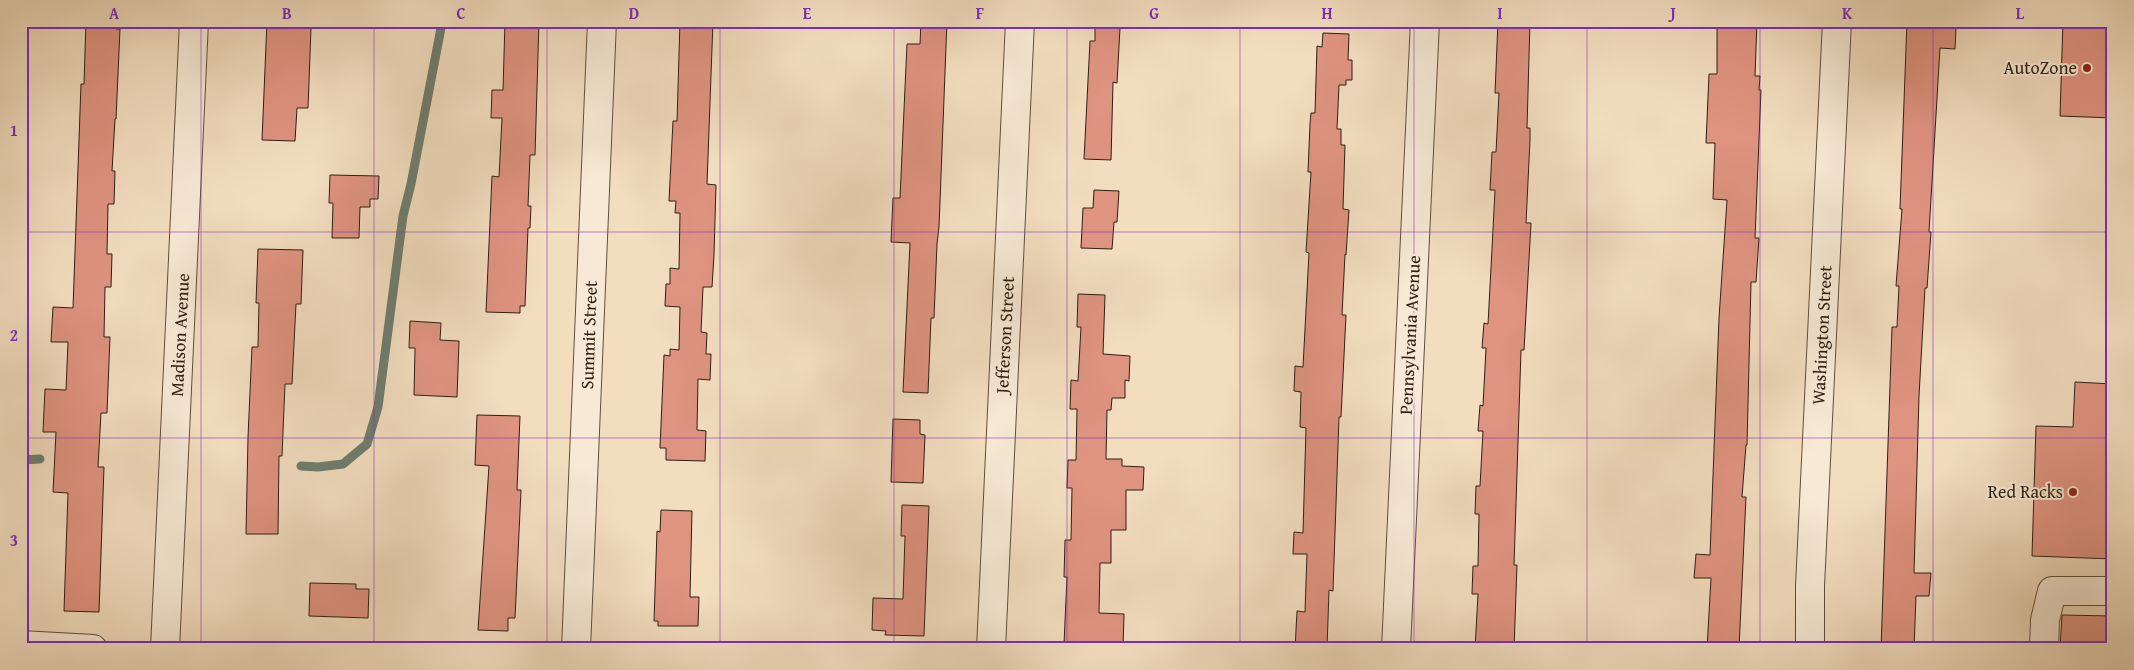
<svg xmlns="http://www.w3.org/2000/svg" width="2134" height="670" viewBox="0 0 2134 670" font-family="'Gentium Book Plus',serif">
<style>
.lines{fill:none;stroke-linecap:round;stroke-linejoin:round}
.stream{stroke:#6f7d70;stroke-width:9}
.building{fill:#df9381;stroke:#2e1f10}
.minor-casing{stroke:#5f4e3c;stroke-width:30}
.minor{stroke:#f7e9d5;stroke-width:28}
.grid{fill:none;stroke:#7b2cbf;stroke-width:1;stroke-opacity:0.55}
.poi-dot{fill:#8f2418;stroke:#f7e9d5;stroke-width:2}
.labels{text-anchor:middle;stroke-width:4;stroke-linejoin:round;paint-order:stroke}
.poi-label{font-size:18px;fill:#2e1f10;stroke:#f7e9d5;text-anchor:end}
.street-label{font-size:18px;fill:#2e1f10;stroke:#f7e9d5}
.neatline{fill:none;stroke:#7b2cbf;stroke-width:2}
.grid-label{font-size:16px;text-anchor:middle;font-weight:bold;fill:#7b2cbf}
</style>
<rect width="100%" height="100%" fill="#f2ddbf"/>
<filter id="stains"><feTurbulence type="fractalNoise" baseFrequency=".004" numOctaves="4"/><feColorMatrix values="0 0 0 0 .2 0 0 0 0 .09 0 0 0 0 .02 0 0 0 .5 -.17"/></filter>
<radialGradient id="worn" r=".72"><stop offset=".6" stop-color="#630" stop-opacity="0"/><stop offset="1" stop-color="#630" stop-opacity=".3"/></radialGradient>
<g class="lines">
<path class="stream" d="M21,460L40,459
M301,466L318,467L343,464L367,444L378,407L403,216L411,184L441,28"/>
</g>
<path class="building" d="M86,21H117L116,29H120L116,119H115L112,171H115L114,204H108L107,254H112L111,287H105L104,337H110L107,413H101L98,467H104L99,612L64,611L68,493L53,492L56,432H43L45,389L66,390L68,342H51L53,307L73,308L81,84H84Z
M267,21H302V28H311L308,108H297L295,141L262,140Z
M505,21H539L535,155H530L528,206H531L530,228H528L525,306H520V313L486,312L492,176L499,177L502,118H491L492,90H503Z
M680,21H713L707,184L716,185L714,255L712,287H703L701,332L707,333L706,354H711L710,380L698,379L697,430L706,431L705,461L666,460V448H660L664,355L670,356V349L679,350L680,307L665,306L666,284H670V268L679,269L680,213H675L676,201H669L673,121H677Z
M921,21H947L939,227L937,244L934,318H931L928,393L903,392L910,243L891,242L893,198H900L907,44H920Z
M1498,21H1530L1527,128H1530V140L1526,223H1531L1524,350H1521L1514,565H1517L1514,649H1475L1478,594H1472L1473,566H1478L1479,514H1475L1476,486H1480L1483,431H1478L1480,405L1483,406L1486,348H1482L1484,323L1488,324L1492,249L1495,190H1490L1492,152H1496L1499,93H1495Z
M1717,21H1757L1755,76H1760L1759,90H1761L1755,238H1759L1756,282H1751L1747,445H1746L1742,497H1746L1739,649H1707L1711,578H1694L1696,554L1710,555L1719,318L1727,200L1713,199L1715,143H1706L1709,74H1717Z
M1907,21H1938V27L1956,28L1955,49L1940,48L1929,232H1931L1927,288H1925L1919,396L1914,573H1931L1929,596H1916L1914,649H1881L1892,327H1897L1899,286H1896L1902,209H1900Z
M2063,21H2113V118L2060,116Z
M1095,27L1120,28L1117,83L1113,82L1111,160L1084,159L1090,41H1095Z
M1323,33L1349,34L1348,60H1352V80H1346V85H1339L1337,129H1341V145H1345L1343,209L1349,210L1346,255L1345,254L1342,315H1346L1341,417H1339L1333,591L1329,590L1327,649H1295L1297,611L1305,612L1307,554H1293L1294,532L1303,533L1306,428L1300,427L1301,392L1294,391L1295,366L1303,367L1309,253L1306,252L1311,172H1308L1310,124L1311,113H1315L1317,46L1322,47Z
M330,175L379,176L378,199H370V207H360L359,238H332L333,203H329Z
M1094,190L1119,191L1117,222H1114L1112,249L1081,248L1083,208H1093Z
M258,249L303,250L301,304H296L292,384H285L282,456H279L278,534H246L248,437L252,347H258L259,303H256Z
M1078,294L1105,295L1103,354L1130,356L1129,381L1125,380V398H1112L1111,410H1107L1106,459H1122V466L1144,467L1143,490H1126V530H1111V563H1100L1099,613L1124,614L1123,647L1064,644L1067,577H1064L1065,540H1071L1072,488H1067L1068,460H1076L1077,409H1070L1071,380L1078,381L1081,327H1077Z
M410,321L441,323L440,340L459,341L457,397L414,395L415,348H409Z
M2075,382L2113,384V559L2032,556L2036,426L2073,427Z
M477,415L520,416L517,490H521L515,618H508V631L478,630L489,466L475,465Z
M893,419L920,420V434L925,435L923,483L891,482Z
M902,505L929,506L924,636L885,635L886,631L872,630L873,598L903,599L905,536H901Z
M661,510L692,511L690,597H699L698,626H658V621H654L657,531L660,532Z
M310,583L356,584V589H369L368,618L309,616Z
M2062,615L2113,616V649H2060Z"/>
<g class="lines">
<defs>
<path id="minor" d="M21,645L93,649
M165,649L194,21
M576,649L602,21
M991,649L1020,21
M1396,649L1425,21
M1810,649V586L1837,21
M2044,649L2045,620L2052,591H2113"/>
</defs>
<use href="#minor" class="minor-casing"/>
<use href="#minor" class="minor"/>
</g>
<path class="grid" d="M201,21V649M374,21V649M547,21V649M720,21V649M894,21V649M1067,21V649M1240,21V649M1414,21V649M1587,21V649M1760,21V649M1933,21V649M21,232H2113M21,438H2113"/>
<g class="poi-dot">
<circle cx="2087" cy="68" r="5"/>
<circle cx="2073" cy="492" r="5"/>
</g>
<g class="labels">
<g class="poi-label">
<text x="2077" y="74">AutoZone</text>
<text x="2063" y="498">Red Racks</text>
</g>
<g class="street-label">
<text transform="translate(180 335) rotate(-87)" y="6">Madison Avenue</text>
<text transform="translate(589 335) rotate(-88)" y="6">Summit Street</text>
<text transform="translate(1005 335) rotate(-87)" y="6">Jefferson Street</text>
<text transform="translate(1410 335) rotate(-87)" y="6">Pennsylvania Avenue</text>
<text transform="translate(1822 335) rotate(-87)" y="6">Washington Street</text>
</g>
</g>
<rect width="2134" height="670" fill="none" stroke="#f2ddbf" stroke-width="55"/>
<rect x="28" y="28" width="2078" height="614" class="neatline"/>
<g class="grid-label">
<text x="114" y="19">A</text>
<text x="287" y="19">B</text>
<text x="461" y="19">C</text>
<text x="634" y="19">D</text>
<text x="807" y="19">E</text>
<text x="980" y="19">F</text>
<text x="1154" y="19">G</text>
<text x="1327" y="19">H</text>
<text x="1500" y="19">I</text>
<text x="1673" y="19">J</text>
<text x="1847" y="19">K</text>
<text x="2020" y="19">L</text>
<text x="14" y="136">1</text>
<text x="14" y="341">2</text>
<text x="14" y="546">3</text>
</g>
<rect width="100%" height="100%" filter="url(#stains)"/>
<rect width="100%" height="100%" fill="url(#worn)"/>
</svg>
